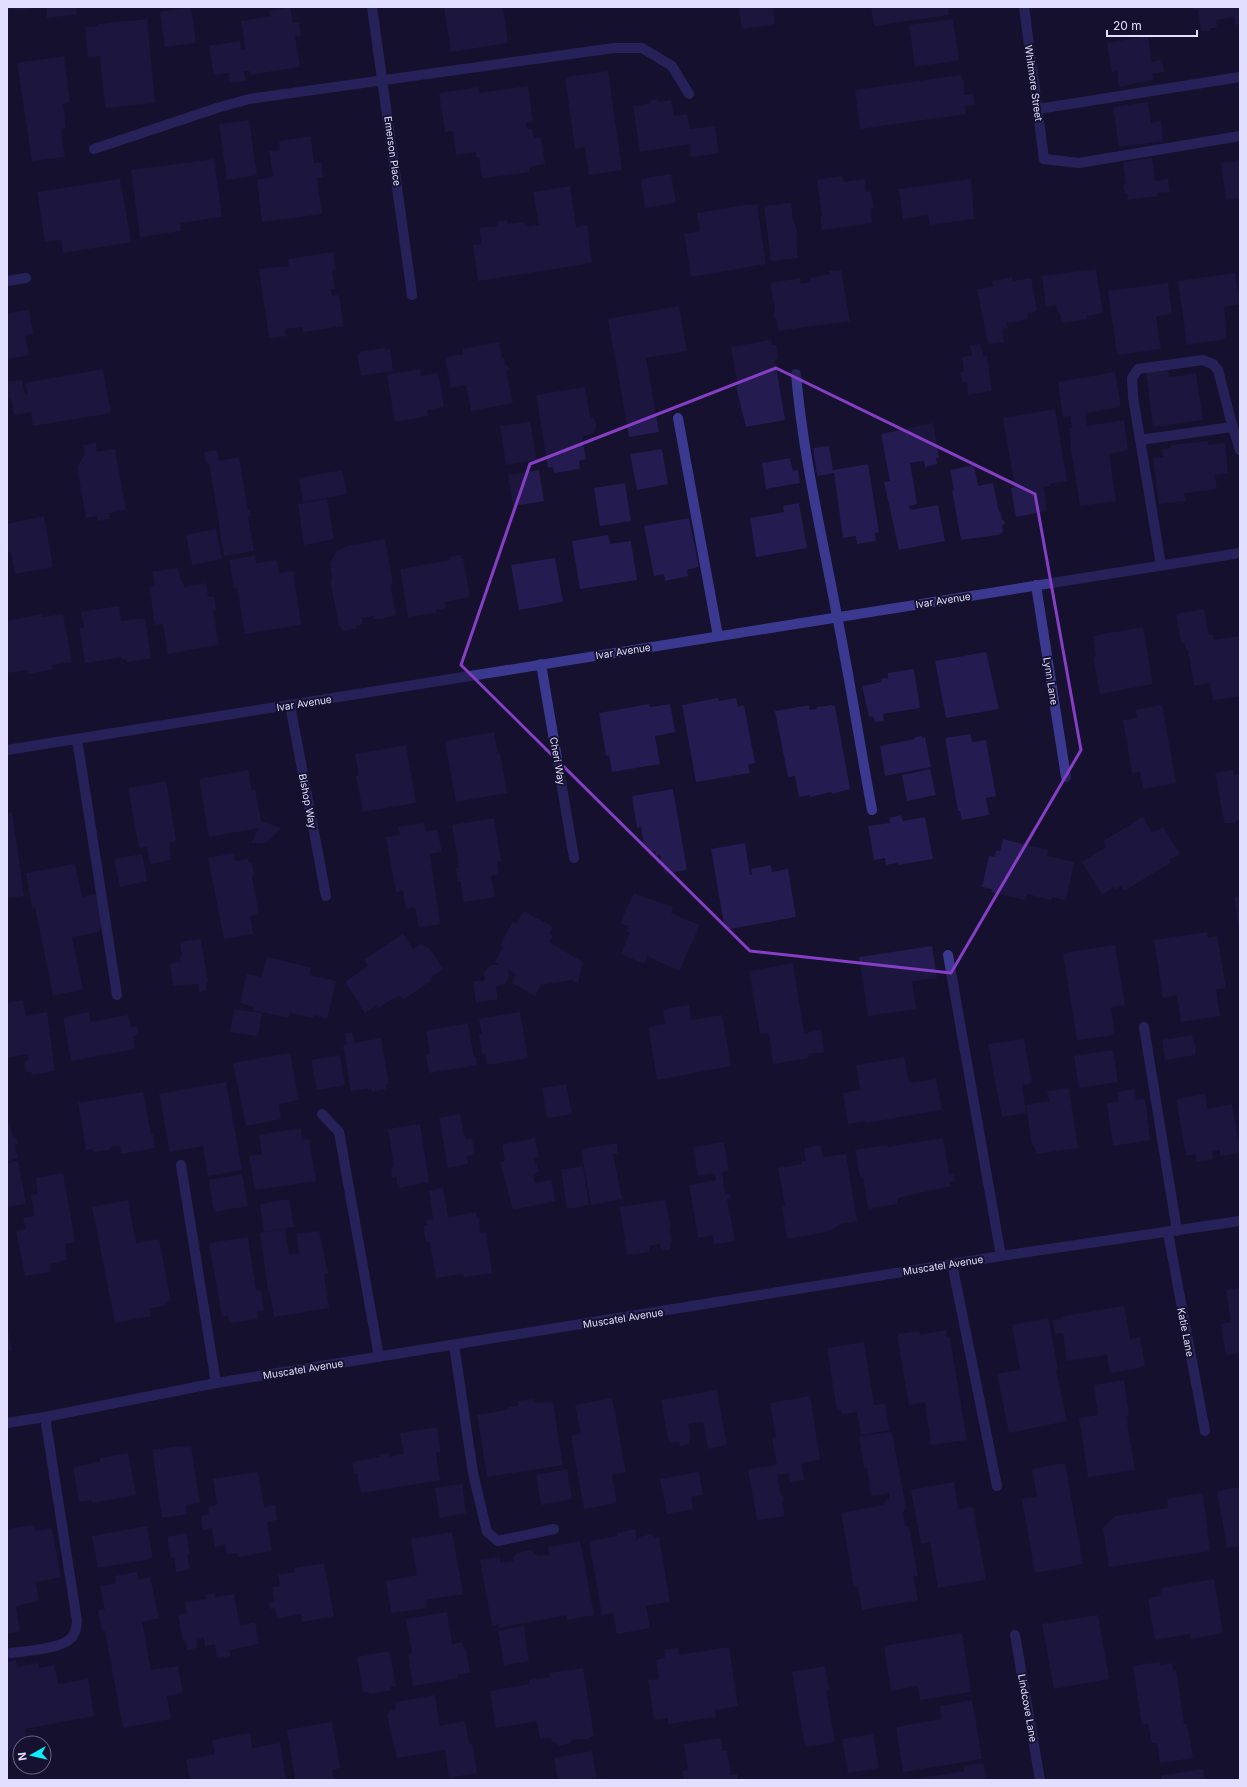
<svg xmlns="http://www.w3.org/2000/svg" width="1247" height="1787" viewBox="0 0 1247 1787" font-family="Inter,sans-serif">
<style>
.building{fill:#241b50}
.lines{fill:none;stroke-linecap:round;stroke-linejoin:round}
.minor{stroke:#3a398f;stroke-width:10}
.marked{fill:none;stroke:#853ec5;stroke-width:3;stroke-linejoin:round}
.labels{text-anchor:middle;stroke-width:4;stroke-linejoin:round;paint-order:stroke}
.street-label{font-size:10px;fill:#e1deff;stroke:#15112e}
</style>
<rect width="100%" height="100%" fill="#15112e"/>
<path class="building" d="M7,7H37V8L15,11V9L7,10Z
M46,7H76L77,14L47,18Z
M191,7L196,43L165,47L160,12Z
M290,7L293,23L299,22L301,36L295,37L300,67L250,75L249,71H244L246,81L230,83L229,73L214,75L209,46L240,41L241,50L246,49L241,21L270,16L269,11Z
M444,7H503L508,43L451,52Z
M739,7H773L775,24L742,29Z
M871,7H948L949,15L874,26Z
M1193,7H1240V24L1235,25L1234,17L1216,20L1217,27L1210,29L1211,31H1201L1198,9L1193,10Z
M147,19L155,103L105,108L100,56L88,57L85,27L98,26V24Z
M953,19L959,60L915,67L909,25Z
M1148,36L1152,62L1162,60L1164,72L1152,74L1154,79L1119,87L1117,71L1112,72L1107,43Z
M64,56L70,102L63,103L66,128L61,129L65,157L32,161L17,63Z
M608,71L622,170L589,175L585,147L575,149L565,77Z
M961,75L964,82V95L973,94L975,105L965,106L966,114L860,129L855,90Z
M528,86L533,122L526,123L527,129H532L534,138L541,137L545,164L529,167L530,172L482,178L479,157H476V152L456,155L453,131L445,132L439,93L478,87L479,93Z
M658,99V102L671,100L674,116L687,114L690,129L715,126L719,153L691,157L690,144L640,152L633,106L651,103V100Z
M1148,102L1151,123L1161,121L1163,141L1119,147L1113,107Z
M249,120L257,175L227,180L219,124Z
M311,136L314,163L321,162L323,177L317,178L322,214L262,222L257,180L273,177L269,151L280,150L279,141Z
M1152,158L1155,181L1168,179L1170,192L1157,193V196L1128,200L1127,193L1125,194L1123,185L1126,184L1123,162Z
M214,159L222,217L180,223L181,231L140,237L131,170Z
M1240,161V198L1226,200L1221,163Z
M671,174L676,203L645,208L641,179Z
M842,176L844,182L865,179L866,192L871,191L874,208L870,209L872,223L822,230L820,217L822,216L817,180Z
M120,179L131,242L63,253L61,240L45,242L37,192Z
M971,179L974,219L930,225L928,215L903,219L899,189Z
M570,186L576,227L587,225L592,263L478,281L473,245L482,244L479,228L497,226V222L507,220L508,224L524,222L525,227L539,225L533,192Z
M791,203L793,220L797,230L796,240L798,258L771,261L764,206Z
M751,204V205L757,204L766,264L691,277L684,234L700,231L697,213Z
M333,252L336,269L332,270L335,289H331L332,296L339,295L344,326L303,332L302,327L285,329L286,336L269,338L259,269L289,266L288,259Z
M1096,269L1103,313L1086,316L1087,319L1062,323L1060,313H1058L1056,305L1046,307L1042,276Z
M841,270L850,321L778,331L777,321L773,315L775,309L770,283L800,278L801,284L811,282L810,278L830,274L829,271Z
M1235,273L1240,304L1224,307L1227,339L1187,345L1178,281Z
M1012,277L1013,281L1031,278L1037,311L1027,313L1028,319L1007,323L1008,328L1002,329L1004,342L988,344L977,289L993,287L992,281Z
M1168,283L1172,314L1156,316L1161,349L1117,355L1108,291Z
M679,306L687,351L646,358L659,432L629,437L608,319Z
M29,310L33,334L25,335L29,355L7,359V313Z
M771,340L772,345H776L778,359L775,360L785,420L746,427L736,387L738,386L731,347Z
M499,342L502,358H504L505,365H508L509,370L506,371L513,403L471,411L466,385L451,388L445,357L463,354L462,349Z
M981,344L983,356L987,355L992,391L968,395L967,382L962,383L960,372H964L962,357L972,355L970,345Z
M385,348L386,350L390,349L393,371L361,376L357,355H360L359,352Z
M1168,368L1169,377L1196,373L1203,420L1153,427L1146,371Z
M103,369L111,413L33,426L31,412L14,415L11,397L7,398V382L22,380L25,395H28L25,383Z
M420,369L421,376L438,373L444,407L427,410L428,416L395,422L387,375Z
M1115,372L1121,407L1085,413L1087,426L1124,420L1128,450L1109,454L1116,501L1080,506L1070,444H1071L1069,428H1072L1070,416L1063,417L1058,382Z
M585,387L590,416L595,420L596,427L593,434L582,436L586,459L579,461L580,469L554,473L553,467L548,468L536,395Z
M1055,409L1067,481L1050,484V486L1044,487L1047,511L1016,517L1011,488L1015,487L1003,418Z
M530,422L537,460L506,465L500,426Z
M933,423L939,458H936L937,464L925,467L924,461L910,463L917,504L909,506L910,510L938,505L945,541L899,550L884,482L890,481L881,434Z
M1208,441V445L1225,443L1228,473L1215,475L1217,489L1184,493L1186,501L1159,504L1153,458L1163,457L1162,449L1171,448V445Z
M96,443L97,452L115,449L126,510L109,513L110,519L97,521V516L86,518L77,467L85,454L83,445Z
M829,446L833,470L868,464L879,532L875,533L876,541L857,544L856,536L843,538L834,473L817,476L813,448Z
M662,449L668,484L637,490L630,454Z
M217,450L219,461L239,457L248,510H250L251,516L248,517L254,551L224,556L209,463H206L204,452Z
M790,458L793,471L798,470L800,483L766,489L762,463Z
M974,465L978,486L993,483L999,512L1000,511L1002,520H1004L1005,524L1002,525L1003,532L998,535L961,540L952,490H954L950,470Z
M342,470L347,494L303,502L299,478Z
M539,470L544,501L513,506L508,475Z
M625,483L631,521L600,526L594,488Z
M327,499L334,539L304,545L298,504Z
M799,503L807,548L756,557L750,518L784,512L783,506Z
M44,516L53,567L15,574L11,552L7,553V524Z
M689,518L699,567L687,570L688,576L665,581L664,574L654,576L644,526Z
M216,529L222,559L192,565L186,535Z
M608,535L610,544L631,541L637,580L580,589L572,541Z
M385,539L393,584L390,585L396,615L381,619H374V616L362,618V624L356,625L357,628L342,631L341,627H339L330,579H332L330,563L337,551L347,546Z
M255,555L256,563L277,560L279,573L293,571L301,625L245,634L237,588L234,589L229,560Z
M461,555V559L463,558L470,597L445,602L446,608L436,610V613L408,617L400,569L451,560L450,557Z
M555,558L563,602L519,610L511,565Z
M178,568L181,581H183L184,587L206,583L208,596L214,597L216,610L213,611L219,645L168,654L163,624L155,625L149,587L155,586L152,572Z
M119,606L121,621L145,618L151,658L127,662L126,659H122V657L85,663L79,628H84L81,612Z
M1204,609L1209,635H1213L1214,640L1240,636V696L1213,700L1210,683L1194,686L1188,650H1186L1185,643H1181L1176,614Z
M42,614L43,617L63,614L72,662L52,665L53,669L28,674L27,670L7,673V621Z
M1143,627L1153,684L1100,694L1093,657L1096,656L1093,636Z
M986,652L999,709L946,718L935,661Z
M914,669L920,708L883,714L884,721L875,722L873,716L869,717L862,686L882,682L881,679L888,678V673Z
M718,698L719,701L736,698L738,707L744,705L755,763L748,765L750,773L696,782L682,705Z
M649,704L650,707L670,704L675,732L655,736L660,764L612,772L609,755L606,756L599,713Z
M809,705L810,710L817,709V707L832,705V706H835L850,789L832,794L831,792L810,797V795L799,797L795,776L788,777L775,711Z
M1162,705L1176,783L1143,789L1140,772L1132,773L1123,720L1137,718L1135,710Z
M494,732L498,754L500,753L507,793L456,802L445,741Z
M971,734L972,742L986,740L996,796L986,798L989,815L962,820L960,811H958L945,738Z
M922,736V738L925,737L931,767L885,776L880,746L915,739V737Z
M406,745L416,803L363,812L356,776L359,775L355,754Z
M930,769L936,795L907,801L902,775Z
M248,770L252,790H255L261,821L281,828L266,843H251L259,828L209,837L199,779Z
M1233,770L1234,775L1240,774V820L1235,821V823H1225L1224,821L1215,773Z
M166,781L176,841L169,843L171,860L150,864L147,847L139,848L128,788Z
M673,789L687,870L664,874L660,855L656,856L655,851L645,852L641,827L637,828L632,796Z
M12,812L24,896L7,898V813Z
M901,815L903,821L925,817L933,859L898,865L897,863L886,865L885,858L874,860L868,826L890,823L889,818Z
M1143,817L1152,833L1163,827L1180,854L1169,860L1170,863L1124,891L1121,886L1115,890L1114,887L1102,895L1082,862L1106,847L1103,841Z
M494,818L501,861H497L499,875L491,876L495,897L464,902L460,881L458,882L456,868L459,867L452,825Z
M424,823L425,832L437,830L442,852L430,854L440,924L419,928L415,907L406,909L403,891L396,892L386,837L400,835L398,827Z
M1003,839L1048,850L1047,856L1074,862L1066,900L1052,897L1051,900L1027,894L1026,900L991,892L992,889L982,887L989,856L995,857L996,850L1000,851Z
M745,843L750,875H752L751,869L771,865L772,872L788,869L796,917L725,930L711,849Z
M234,853L235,861L248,859L249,862L252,863L254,874L252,877L259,915L250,916L253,934L224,939L208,858Z
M142,854L147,881L120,887L114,859Z
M75,864L82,897L96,894L102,925L99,932L72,937L83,989L53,996L35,907L32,908L26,873Z
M634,893L673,907L671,913L700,925L679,971L647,956L644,964L621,954L630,933L626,931L629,926L620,923Z
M1240,896V929H1239L1234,897Z
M524,911L553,927L549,934L553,936L549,942L583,962L578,984L572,980L541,985L535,996L512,983L516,974L503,967L508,970L509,975L506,983L496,987L498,999L476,1003L473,982L485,980L484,973L488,967L492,965H500L495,962L503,947L500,945L513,922L516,924Z
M1207,932L1208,938L1217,936L1226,988L1216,989L1220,1016L1181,1022L1177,995L1163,998L1154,940Z
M403,934L413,949L421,944L430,949L443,969L431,978L432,980L403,1000L399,995L378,1008L377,1005L365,1013L345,982L368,966L364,960Z
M201,939L208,982L206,983L207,990L199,992L198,984L173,986L170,964L181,962L180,956L182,955L180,942Z
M1115,945L1125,1005L1111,1007L1115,1035L1077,1040L1063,953Z
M932,946L937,978L912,981L916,1009L868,1016L859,957Z
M267,957L311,968L309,975L336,981L327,1019L314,1015L313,1018L290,1013L288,1018L253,1010L254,1007L240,1003L247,974L261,977Z
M793,963L804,1033L821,1030L824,1052L808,1054L809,1058L773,1064L769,1033L760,1034L749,971Z
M23,1000L26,1016L47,1012L55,1071L32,1075L31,1072H26L24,1061L29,1060L27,1054L7,1058V1003Z
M689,1005L691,1020L722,1015L731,1066L657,1080L648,1027L665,1024L663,1009Z
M234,1009L262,1013L258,1036L230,1032Z
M89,1012L91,1022L128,1015L131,1027L137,1026L139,1035L133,1036L135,1049L71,1061L63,1017Z
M520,1012L528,1058L487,1065L485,1053L482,1054L479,1035L482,1034L479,1019Z
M468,1023L474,1057H476L477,1065L429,1073L426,1055L430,1054L426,1031Z
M352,1032L355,1043L381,1038L389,1084L385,1085L386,1089L372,1092L371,1088L351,1091L343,1045L347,1044L345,1033Z
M1192,1035L1194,1045H1196L1195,1055L1165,1060L1162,1040Z
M1024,1039L1032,1083L1022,1085L1026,1113L1002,1117L988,1044Z
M1113,1050L1118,1082L1079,1088L1074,1056Z
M290,1053L299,1100L279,1104L281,1119L246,1126L233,1063Z
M340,1055L345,1085L317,1090L311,1060Z
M904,1057L909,1083L936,1079L942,1110L866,1123L865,1121L848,1124L843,1093L860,1090L856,1065Z
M226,1082L242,1170L208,1176L203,1146L170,1152L159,1094Z
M566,1084L572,1114L547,1118L542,1088Z
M1069,1088L1078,1148L1036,1154L1034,1145H1032L1026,1105L1049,1101L1047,1091Z
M1134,1089L1136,1100L1145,1099L1150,1140L1113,1146L1107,1103L1119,1102L1117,1092Z
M143,1092L151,1134H153L155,1148L121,1154L120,1146L113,1147V1145L110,1150L95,1152L91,1149L86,1150L78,1103Z
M1205,1094L1207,1109L1232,1104L1240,1153L1220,1156V1150L1212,1152L1213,1159L1197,1162L1195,1154L1186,1156L1176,1099Z
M460,1114L464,1135L466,1139L472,1138L475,1155L467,1156L468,1164L448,1168L439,1118Z
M10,1123L13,1139L17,1138L18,1144L15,1145L18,1158L8,1161L7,1124Z
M420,1124L429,1182L398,1188L396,1177L392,1178L391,1168L394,1167L388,1129Z
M301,1128L302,1140L309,1139L316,1181L255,1190L249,1156L262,1154L259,1135Z
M535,1138L539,1157L533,1158L535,1164H537L539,1171L533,1175L535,1183L551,1180L555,1201L513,1210L500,1162L505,1161L502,1145Z
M943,1138L949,1174L954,1173L955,1181L950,1182L951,1186L897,1198L898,1204L868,1209L863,1178H860L855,1150L887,1145L888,1147Z
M724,1142L729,1171L722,1172L725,1194H730L731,1199H727L735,1241L714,1244L713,1235L698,1238L689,1185L716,1180L715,1173L698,1176L693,1147Z
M612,1144H617L618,1153L613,1154L622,1199L591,1205L581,1149Z
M821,1145L823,1157L846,1154L857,1221L841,1224L833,1229L821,1233L787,1239L782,1207L785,1206L778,1168L802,1164V1161H806L804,1148Z
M18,1161L26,1204L7,1207V1163Z
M583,1166L589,1205L567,1209L561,1170Z
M63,1173L75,1242L65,1244L67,1260L50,1264L51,1272L25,1276L16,1231L26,1229L23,1218L34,1216L31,1195L38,1194L36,1178Z
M242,1174L248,1206L214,1212L209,1180Z
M443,1188L448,1217L476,1212L477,1219L479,1218L480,1233L486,1232L492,1273L464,1277L463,1274L436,1278L430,1242H426L423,1225H427V1220L433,1219L429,1191Z
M289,1199L294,1227L264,1232L260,1204Z
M128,1200L136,1243L159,1239L171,1301L165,1302L166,1305L149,1309L151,1316L115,1323L92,1207Z
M665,1200L671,1227H669L672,1243H670V1250L661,1251L660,1244L649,1246L650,1252L627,1255L620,1207Z
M285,1229L289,1254L299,1253L296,1234L319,1231L328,1273L324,1274L329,1308L274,1317L270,1292H268L260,1233Z
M248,1237L256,1291L261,1290L264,1311L257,1312L258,1319L229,1323L228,1316L222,1317L209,1243Z
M1240,1288V1353L1226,1355L1221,1324L1231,1322L1226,1290Z
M1124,1306L1130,1339L1140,1337L1145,1367L1110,1373L1107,1355L1067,1361L1063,1333L1055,1334L1053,1320L1061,1319L1060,1317Z
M1048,1318L1058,1369H1056L1067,1421L1009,1433L997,1374L1020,1370L1012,1325Z
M7,1326L12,1350L7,1351Z
M946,1330L947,1337H950L967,1440L931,1445L925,1402L909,1405L897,1334L919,1331L920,1335Z
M864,1342L874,1405L885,1403L889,1430L861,1435L857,1412L841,1414V1410L837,1411L827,1348Z
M1124,1380L1129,1415L1126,1416L1135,1470L1088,1477L1079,1418L1098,1415L1094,1385Z
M717,1390L727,1445L708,1449L703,1422L688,1424L691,1439H689V1444L680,1446L679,1442L669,1443L661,1400Z
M810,1396L820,1460L801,1463L804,1480L790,1482L789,1473L777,1475L781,1496L783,1495L784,1501H782L785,1516L757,1520L748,1469L777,1465L772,1438L776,1437L770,1403Z
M612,1398L626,1472L612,1475L617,1503L584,1509L571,1436L581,1434L575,1405Z
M533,1399L534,1403L553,1402L563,1465L487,1477L477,1415L505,1410L510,1407L518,1406V1401Z
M437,1427L441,1452L436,1453L440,1480L361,1493L357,1473L354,1474L352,1462L379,1457L380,1454L388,1453L390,1457L404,1454L400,1433Z
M892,1432L906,1508L903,1512L905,1525L909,1527L918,1576H913L918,1600L862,1610L858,1587H854L841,1513L883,1505L886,1500L890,1499L889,1493L871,1496L867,1467L864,1468L859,1436Z
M180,1446V1447L191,1446L200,1503L186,1505L187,1514L162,1518L152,1450Z
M128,1453L136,1495L92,1503V1500L79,1502L73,1467L100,1462V1458Z
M1065,1463L1083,1564L1035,1573L1022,1499L1037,1497L1032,1469Z
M567,1469L572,1499L541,1505L536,1475Z
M258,1472L264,1507L275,1505L277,1520L267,1522L272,1551L238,1557L237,1553L227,1554L225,1545L215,1547L212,1528L203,1530L201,1516L209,1514L208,1507L217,1505L213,1479Z
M699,1472L703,1495L691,1497L693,1509L667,1514L660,1479Z
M954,1482L958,1509L973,1507L986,1580L938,1588L930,1542L921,1544L911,1490Z
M462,1484L466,1513L440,1518L435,1488Z
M1240,1487V1546L1227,1548L1217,1491Z
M1203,1493L1210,1551L1109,1567L1103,1528L1115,1516L1168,1508L1167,1499Z
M34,1525L36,1531L52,1528L61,1577L36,1582L39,1601L16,1606L20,1631L7,1634V1529Z
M147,1526L153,1559L98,1568L92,1536Z
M635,1529L637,1541L640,1537L651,1534L655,1538L659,1536L670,1602L646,1606L650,1628L617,1634L613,1613L602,1615L589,1541L618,1536V1533Z
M452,1532L463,1594L426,1600L427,1608L391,1613L386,1581L417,1575L411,1539Z
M186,1533L190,1554L187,1555L190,1569L176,1572L174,1557H171L167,1537Z
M580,1541L594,1615L567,1620V1615L499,1628V1624L492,1626L480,1560L499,1557L501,1563L514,1561L513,1558L516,1553L531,1550L538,1556L549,1555L548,1547Z
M324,1563L334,1616L302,1622L301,1614L277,1619L275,1608L270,1609L269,1602L274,1601L272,1587L280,1586L278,1575L295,1572V1568Z
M137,1572L139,1580L150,1577L159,1618L142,1622L151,1670L178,1666L183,1693L167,1696L171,1719L123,1728L105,1631H102L98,1610H105L100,1586L116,1583L115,1576Z
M1214,1579L1223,1633L1191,1639L1190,1634L1155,1640L1148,1598L1163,1595L1162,1588Z
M215,1593V1597L234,1594L240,1626L255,1622L259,1644L229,1650L231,1656L217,1658L215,1644L205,1646L204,1637L196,1638L197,1648L187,1650L186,1640L183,1641L178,1615L187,1613L185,1602L206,1599L205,1595Z
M447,1612L452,1644L462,1642L464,1649H466L470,1673L458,1675V1678L413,1686L408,1654L412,1653L406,1619Z
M1098,1615L1109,1679L1054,1689L1042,1624Z
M524,1626L529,1661L504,1665L498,1631Z
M962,1633L971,1692L920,1700L918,1686L891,1691L884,1646Z
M729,1647L738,1706L715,1710L716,1717L668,1724V1718L654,1720L648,1680L659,1679L656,1660L665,1658L664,1650L678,1648L679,1655Z
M389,1651L396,1686L390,1687L391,1690L369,1694L368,1692H363L357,1657Z
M16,1660L17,1667L38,1663L39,1668L54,1665L58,1684L88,1679L94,1716L25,1729L27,1743H20V1749L7,1751V1662Z
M1160,1662L1161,1665L1172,1663L1174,1671L1176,1670L1184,1724H1187L1193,1758L1160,1763L1157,1743H1152L1148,1724L1142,1725L1133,1666Z
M825,1666L829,1690H826L835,1742L805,1747L792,1672Z
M583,1668L594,1736L589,1737V1739L572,1740L571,1743L559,1746L556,1743L553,1744L551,1738L540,1739L537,1721L496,1728L490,1691L530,1684L529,1680L550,1677L549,1673Z
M435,1695L440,1726L465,1721L469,1744H472L477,1773L449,1778L445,1750L397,1758L394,1745H393L387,1713H389V1710L396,1709L395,1702Z
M972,1700L982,1759L903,1772L896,1727L942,1719L940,1706Z
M332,1722L340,1768L332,1770L334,1780H295L287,1730Z
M250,1733L252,1748L280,1743L286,1780H190L186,1760L215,1754L212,1740Z
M873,1734L879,1768L848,1773L842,1739Z
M721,1738L723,1751H727L731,1775L737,1774L738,1780H684L682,1771L688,1770L684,1744Z
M592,1751L597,1779L602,1778V1780H558L554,1758Z
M983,1763L988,1780H908L964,1771L963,1766Z
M1203,1769L1205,1780H1161V1776Z"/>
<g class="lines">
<path class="minor" d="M372,7L412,295
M1024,7L1044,159L1079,163L1240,136
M1038,109L1240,77
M94,149L217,108L249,99L614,48H642L672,66L689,94
M7,281L26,278
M796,374C803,456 822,535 837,616C850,680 860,746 872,810
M678,418L718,636
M1140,440L1232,427
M1161,565L1133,397L1132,378L1138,369L1203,360L1213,364L1218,370L1231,421L1240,450
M1036,585L1066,777
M541,664L574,858
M290,705L326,896
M77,739L117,995
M7,750L1240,553
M948,955L1001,1256
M1144,1027L1177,1231
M322,1114L339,1132L379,1357
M181,1165L216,1383
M1168,1233L1205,1431
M952,1264L997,1486
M454,1345L473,1473L487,1532L498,1541L554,1529
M7,1423L45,1417L216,1383L1001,1256L1240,1221
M1015,1635L1040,1780
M11,1653C26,1651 60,1649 70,1639C76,1634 76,1628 77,1621L45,1417"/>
</g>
<path d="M0 0H1247V1787H0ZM776,368L1035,494L1081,750L951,973L750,951L461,665L530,464Z" fill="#15112e" fill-opacity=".55" fill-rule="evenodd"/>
<path class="marked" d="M776,368L1035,494L1081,750L951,973L750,951L461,665L530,464Z"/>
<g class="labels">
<g class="street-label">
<text transform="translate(1034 83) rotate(82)" y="4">Whitmore Street</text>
<text transform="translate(393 151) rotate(82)" y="4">Emerson Place</text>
<text transform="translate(943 600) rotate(-9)" y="4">Ivar Avenue</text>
<text transform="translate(623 651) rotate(-9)" y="4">Ivar Avenue</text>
<text transform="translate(1051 681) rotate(81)" y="4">Lynn Lane</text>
<text transform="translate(304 703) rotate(-9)" y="4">Ivar Avenue</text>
<text transform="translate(558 761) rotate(80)" y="4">Cheri Way</text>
<text transform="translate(308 801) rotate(79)" y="4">Bishop Way</text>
<text transform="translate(943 1265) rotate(-9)" y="4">Muscatel Avenue</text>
<text transform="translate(623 1318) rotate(-9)" y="4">Muscatel Avenue</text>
<text transform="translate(1186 1332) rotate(79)" y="4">Katie Lane</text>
<text transform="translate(303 1369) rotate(-9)" y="4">Muscatel Avenue</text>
<text transform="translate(1028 1708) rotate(80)" y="4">Lindcove Lane</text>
</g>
</g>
<rect width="1247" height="1787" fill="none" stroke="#e1deff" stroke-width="16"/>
<g transform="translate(32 1755) rotate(262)"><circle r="19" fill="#15112e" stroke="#676382"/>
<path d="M0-3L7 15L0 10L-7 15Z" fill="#0aefff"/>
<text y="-6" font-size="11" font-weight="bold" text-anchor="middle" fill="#e1deff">N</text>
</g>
<path d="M1107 30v6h90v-6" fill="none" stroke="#e1deff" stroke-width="2"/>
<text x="1113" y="30" font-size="12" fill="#e1deff" stroke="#15112e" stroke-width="3" paint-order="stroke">20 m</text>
</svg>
